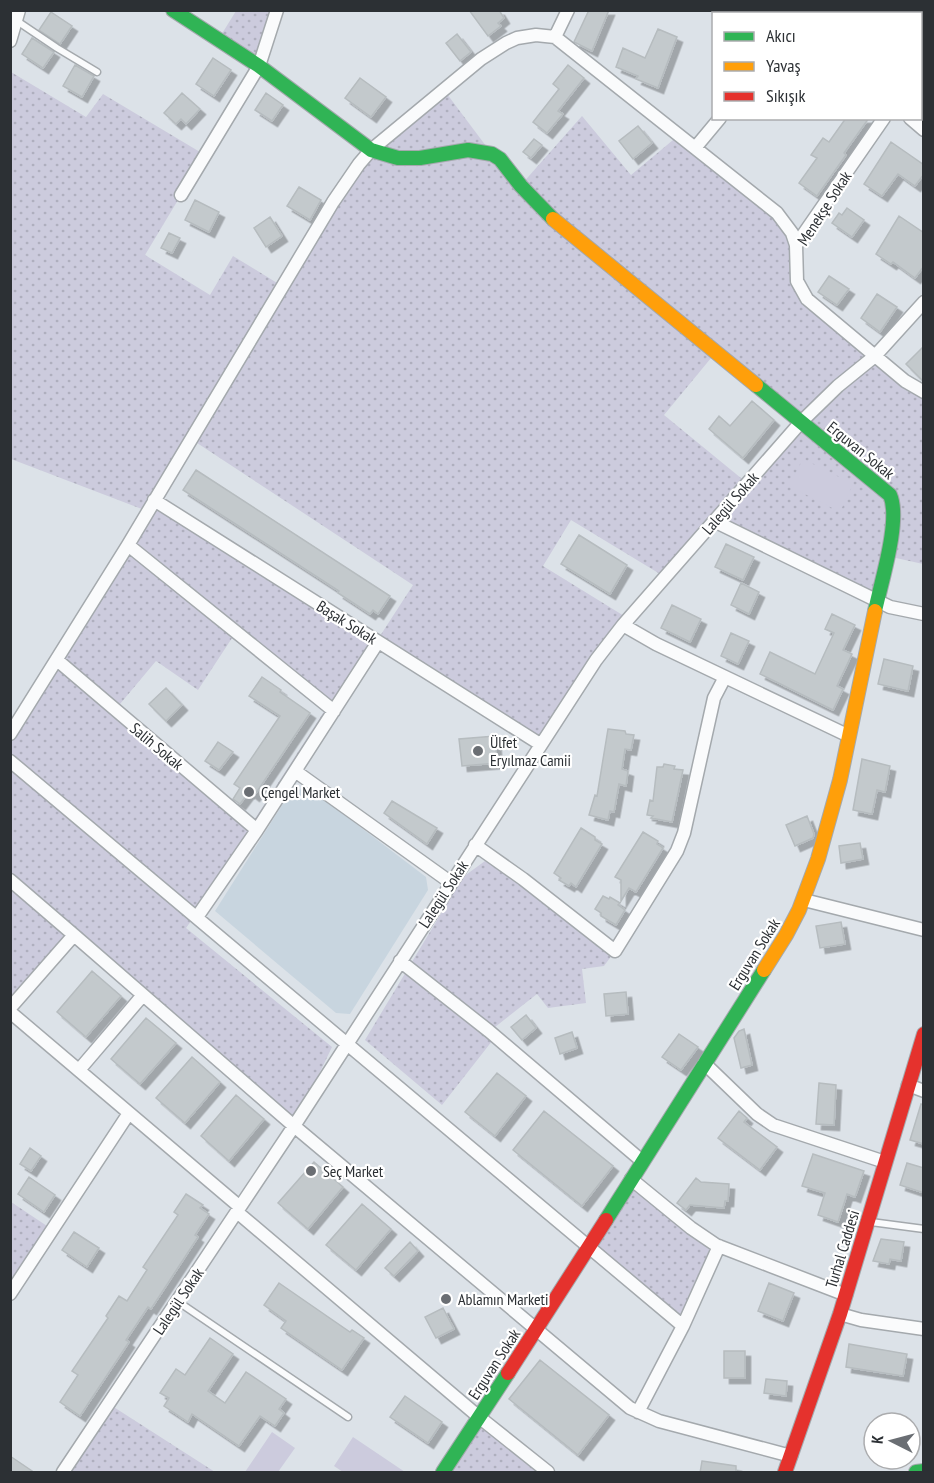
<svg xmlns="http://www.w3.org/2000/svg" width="934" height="1483" viewBox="0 0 934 1483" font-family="'PT Sans Narrow',sans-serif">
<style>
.built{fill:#c8d5df}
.green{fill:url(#green-dots);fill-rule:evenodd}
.pitch{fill:#cccbdd}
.building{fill:#c3c9cc;stroke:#b6bcbf;stroke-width:1.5;filter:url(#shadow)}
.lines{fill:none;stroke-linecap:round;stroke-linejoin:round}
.lane-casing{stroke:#a4a9ad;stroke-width:9}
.street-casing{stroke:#a4a9ad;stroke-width:15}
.fast-casing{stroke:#a4a9ad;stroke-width:16}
.slow-casing{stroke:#a4a9ad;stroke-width:16}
.jam-casing{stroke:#a4a9ad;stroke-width:16}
.lane{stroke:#fafbfc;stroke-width:6}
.street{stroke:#fafbfc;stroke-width:12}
.fast{stroke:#30b455;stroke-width:14}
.slow{stroke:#ff9f0a;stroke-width:14}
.jam{stroke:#e5322d;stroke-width:14}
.poi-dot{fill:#6a6e73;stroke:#fff;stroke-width:2}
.labels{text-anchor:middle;stroke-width:4.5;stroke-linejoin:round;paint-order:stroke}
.street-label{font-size:16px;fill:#2c3034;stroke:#fff}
.poi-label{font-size:16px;fill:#2c3034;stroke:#fff;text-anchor:start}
</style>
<defs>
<pattern id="green-dots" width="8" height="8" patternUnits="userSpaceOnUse" patternTransform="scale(1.5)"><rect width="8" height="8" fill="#cccbdd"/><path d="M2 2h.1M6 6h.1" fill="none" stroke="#afafbe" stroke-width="1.8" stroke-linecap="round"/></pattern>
<filter id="shadow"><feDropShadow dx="5.5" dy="5.5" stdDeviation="0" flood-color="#0004"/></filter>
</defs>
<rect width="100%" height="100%" fill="#dce2e8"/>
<path class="built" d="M309,788L426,877L428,890L350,1014L336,1013L215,911L291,791Z"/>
<path class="green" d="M236,11H277L259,66L218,40Z
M11,72L86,117L103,94L205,155L145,255L210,295L233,256L282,286L345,183L444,90L492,154L521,185L582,116L631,175L679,135L785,223L800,290L923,392V564L887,556L878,601L714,521L665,577L571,520L543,566L629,619L540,744L393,643L378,642L257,830L186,928L332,1047L294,1126L74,935L11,1008V734L147,511L11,459ZM716,352L801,422L747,483L664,415ZM191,439L413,585L380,636L154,500ZM232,638L325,710L251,825L115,710L156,661L198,690Z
M485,861L523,879L615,951L604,966L582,969L586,1003L548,1008L537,994L490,1031L496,1036L442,1105L365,1040L463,877Z
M631,1179L719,1246L683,1326L589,1247Z
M11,1202L53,1230L11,1294Z
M109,1404L215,1472H63Z
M479,1417L548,1472H443Z"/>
<path class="pitch" d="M803,459L853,484L840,512L789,486Z
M272,1432L295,1448L278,1472H245Z
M353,1437L405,1472H343L334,1466Z"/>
<path class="building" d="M469,10H499L504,18L498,23L501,26L488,36Z
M589,10H609L592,51L574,42Z
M51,12L72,26L60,44L39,30Z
M658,29L677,37L658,88L636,79L638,76L616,67L623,48L645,58Z
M457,34L471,52L460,61L446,43Z
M32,38L54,52L43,68L22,54Z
M213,58L231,70L214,96L196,84Z
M75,65L94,76L82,97L63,86Z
M568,65L584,78L558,111L563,114L547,133L533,122L559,89L553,84Z
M360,78L386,97L371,117L345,98Z
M182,93L200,109L186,124L181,119L176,124L164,113Z
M266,93L283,105L272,121L255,110Z
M846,118H869L844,153L846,155L817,196L799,183L817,158L811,155L823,138L829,142Z
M638,126L652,143L633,159L619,141Z
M534,139L542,145L531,158L523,152Z
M891,142L924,165V174L915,186L898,174L882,196L864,184Z
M299,187L321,200L310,220L287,206Z
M195,200L219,212L209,232L185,220Z
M847,208L864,220L852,237L832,223L839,213L842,215Z
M899,216L924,233V266L915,278L893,262L891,264L876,254Z
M270,217L282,236L266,247L254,228Z
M169,233L180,238L172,253L161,248Z
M829,276L849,289L837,305L818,292Z
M877,294L897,307L880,332L861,318Z
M924,346V382L906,364Z
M752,401L774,420L743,458L709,429L719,416L730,426Z
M196,470L390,596L378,614L373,610L370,614L338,593L339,591L183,490Z
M579,535L627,565L610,594L561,564Z
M726,544L754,557L743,580L715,567Z
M741,583L759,592L749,614L731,605Z
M672,605L701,619L690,642L661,628Z
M832,614L855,625L843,650L852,654L837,686L843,689L833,710L760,674L770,652L815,674L834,633L825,629Z
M731,633L749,641L738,664L721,656Z
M884,659L913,666L908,691L878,684Z
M262,677L281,690L280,692L310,713L254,796L249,792L240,804L233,799L240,788L234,784L280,716L249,696Z
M166,688L182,705L166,721L149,704Z
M608,729L625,731L626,734L634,735L631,750L625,749L622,769L628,771L626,786L619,784L614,812L610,811L608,820L589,815L595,795L597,796Z
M495,736L497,763L462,766L459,739Z
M218,742L233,752L219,770L205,761Z
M862,759L890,766L885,792L877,790L872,814L853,810Z
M664,764L675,766L674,769L683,770L672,822L651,818L653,816L647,815L650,800L653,801L657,767H663Z
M392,801L437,828L427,844L384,813Z
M807,816L814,834L813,838L795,846L786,825Z
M581,828L595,837V840L602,844L576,887L571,883L569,886L559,880L561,878L554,873Z
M643,832L658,841L657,844L663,848L636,892L629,888L621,901V880L615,877Z
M860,843L863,859L841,863L839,846Z
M603,896L609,899L610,897L620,903L618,905L625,910L616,925L601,916V913L595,909Z
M841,922L845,944L820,948L816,926Z
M92,971L121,996L86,1037L57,1012Z
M626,992L628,1014L606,1016L604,994Z
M526,1015L536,1028L522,1040L511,1027Z
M146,1018L176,1043L140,1084L111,1059Z
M744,1029L752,1065L741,1068L734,1038L739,1031Z
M572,1032L577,1048L560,1054L555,1038Z
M679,1034L698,1047L681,1070L662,1057Z
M192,1057L220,1082L185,1123L156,1098Z
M497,1073L526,1096L495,1136L465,1112Z
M819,1083L836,1085L834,1125L816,1124Z
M236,1095L264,1119L229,1161L201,1136Z
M921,1104L924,1105V1144L910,1140Z
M544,1111L613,1166L582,1206L513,1150Z
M739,1111L747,1118L744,1122L777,1147L760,1170L718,1138Z
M30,1148L41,1156L31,1171L20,1164Z
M813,1154L864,1171L855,1197L847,1194L838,1222L818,1215L825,1193L802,1186Z
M314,1162L343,1187L308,1229L278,1203Z
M907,1163L924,1168V1193L900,1185Z
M29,1177L55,1195L44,1212L18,1194Z
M696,1178L701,1182L729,1184L728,1201H725L724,1208L690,1205L686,1210L677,1203Z
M186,1194L203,1205L200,1208L209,1214L195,1235L198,1237L151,1309L148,1307L126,1340L129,1342L80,1416L60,1402L78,1375L72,1371L108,1318L106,1316L119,1296L127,1301L147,1270L143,1267L178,1215L174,1212Z
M362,1204L391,1229L356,1270L326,1245Z
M74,1232L99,1248L87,1267L62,1250Z
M881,1239L904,1242L901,1261L890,1259L889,1264L873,1261Z
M410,1242L418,1251L394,1276L385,1268Z
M279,1283L350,1332L352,1330L364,1338L342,1370L281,1328L286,1321L264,1305Z
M769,1283L794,1293L783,1321L758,1311Z
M443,1308L454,1329L436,1338L425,1317Z
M210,1338L233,1354L208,1391L225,1403L246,1372L286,1399L279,1409L284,1413L275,1426L260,1416L239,1446L192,1414L188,1422L164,1406L169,1398L160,1393L176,1369L185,1375Z
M849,1344L907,1354L903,1376L846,1367Z
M724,1351H745V1378H724Z
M540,1360L609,1415L578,1455L509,1399Z
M766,1379L787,1381L786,1396L764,1393Z
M405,1396L442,1422L428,1443L390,1417Z
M10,1456L35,1473H10Z
M702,1461L736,1466V1473H700Z"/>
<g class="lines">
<defs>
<path id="lane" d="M17,21L57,48L97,72
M871,1222L924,1229
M177,1301L348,1417"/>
<path id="street" d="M764,10L771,14
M796,14L798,10
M555,37L568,10
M10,41L19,10
M920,57L924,53
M884,118L796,245L797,281L807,299L905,381L924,392
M910,118L924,130
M695,148L720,118
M181,195L259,66L277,10
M154,500L540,744
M714,521L890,607L924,614
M128,545L334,711
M623,625L656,644L849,736
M57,660L257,830
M10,734L128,545L333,202L359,164L371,150L481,59L506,43L517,38L536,35L555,37L777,213L792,233L796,245
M10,761L683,1326L638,1412
M295,771L450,882
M475,845L523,879L615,951L677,851L684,833L714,698L725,677
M10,880L74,935
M804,900L924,930
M197,917L257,830L378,642
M400,961L489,1031L642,1161
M10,1008L74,935L294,1126L630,1408L659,1421L791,1456
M10,1012L240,1207
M704,1063L757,1114L773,1125L885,1162
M79,1070L143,995
M908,1085L924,1091
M631,1179L691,1228L716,1245L846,1295
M237,1212L479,1417L548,1472
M10,1294L129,1113
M840,1314L861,1320L924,1329
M683,1326L719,1246
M63,1472L294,1126L596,660L623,625L801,422L838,386L875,356L924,302"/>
<path id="fast" d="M173,10L259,66L371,150L398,158H420L468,150L492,154L500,159L521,186L553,219
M756,385L890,495C901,520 881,582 875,611
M606,1220L764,970
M443,1472L508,1373
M916,1472L924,1471"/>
<path id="slow" d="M553,219L756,385
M764,970L786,935L799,910L818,859L840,780L875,611"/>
<path id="jam" d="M508,1373L606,1220
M785,1472L840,1314L924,1034"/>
</defs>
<use href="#lane" class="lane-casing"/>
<use href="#street" class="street-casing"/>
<use href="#fast" class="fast-casing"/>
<use href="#slow" class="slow-casing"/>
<use href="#jam" class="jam-casing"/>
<use href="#lane" class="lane"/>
<use href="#street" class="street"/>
<use href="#fast" class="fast"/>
<use href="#slow" class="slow"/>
<use href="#jam" class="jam"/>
</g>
<g class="poi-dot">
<circle cx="478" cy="751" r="6"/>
<circle cx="249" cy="792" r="6"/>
<circle cx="311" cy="1171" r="6"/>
<circle cx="446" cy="1299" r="6"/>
</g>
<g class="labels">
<g class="street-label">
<text transform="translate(824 208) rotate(-57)" y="6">Menekşe Sokak</text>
<text transform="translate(861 450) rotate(39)" y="6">Erguvan Sokak</text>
<text transform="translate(730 503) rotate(-49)" y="6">Lalegül Sokak</text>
<text transform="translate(347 622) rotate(32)" y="6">Başak Sokak</text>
<text transform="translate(157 746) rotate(40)" y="6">Salih Sokak</text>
<text transform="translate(443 894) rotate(-57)" y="6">Lalegül Sokak</text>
<text transform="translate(754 954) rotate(-58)" y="6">Erguvan Sokak</text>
<text transform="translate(842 1249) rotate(-73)" y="6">Turhal Caddesi</text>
<text transform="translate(178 1301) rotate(-56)" y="6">Lalegül Sokak</text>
<text transform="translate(494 1364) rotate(-57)" y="6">Erguvan Sokak</text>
</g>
<g class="poi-label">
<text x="490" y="748">Ülfet<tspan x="490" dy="18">Eryılmaz Camii</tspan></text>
<text x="261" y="798">Çengel Market</text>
<text x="323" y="1177">Seç Market</text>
<text x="458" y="1305">Ablamın Marketi</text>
</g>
</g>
<rect width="934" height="1483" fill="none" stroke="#2c3034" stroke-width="24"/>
<rect x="712" y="12" width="210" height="108" fill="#ffffff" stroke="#abacae" stroke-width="1.5"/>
<rect x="724" y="32" width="30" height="9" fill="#30b455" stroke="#abacae" stroke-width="1.5"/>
<text x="766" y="42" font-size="18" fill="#2c3034">Akıcı</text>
<rect x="724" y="62" width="30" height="9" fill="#ff9f0a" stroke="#abacae" stroke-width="1.5"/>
<text x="766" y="72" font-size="18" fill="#2c3034">Yavaş</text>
<rect x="724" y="92" width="30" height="9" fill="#e5322d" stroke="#abacae" stroke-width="1.5"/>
<text x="766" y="102" font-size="18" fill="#2c3034">Sıkışık</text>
<g transform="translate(892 1441) rotate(276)"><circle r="28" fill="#ffffff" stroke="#abacae" stroke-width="1.5"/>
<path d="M0-4.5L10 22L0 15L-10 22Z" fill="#6a6e73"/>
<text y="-9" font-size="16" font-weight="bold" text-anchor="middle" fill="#2c3034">K</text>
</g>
</svg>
